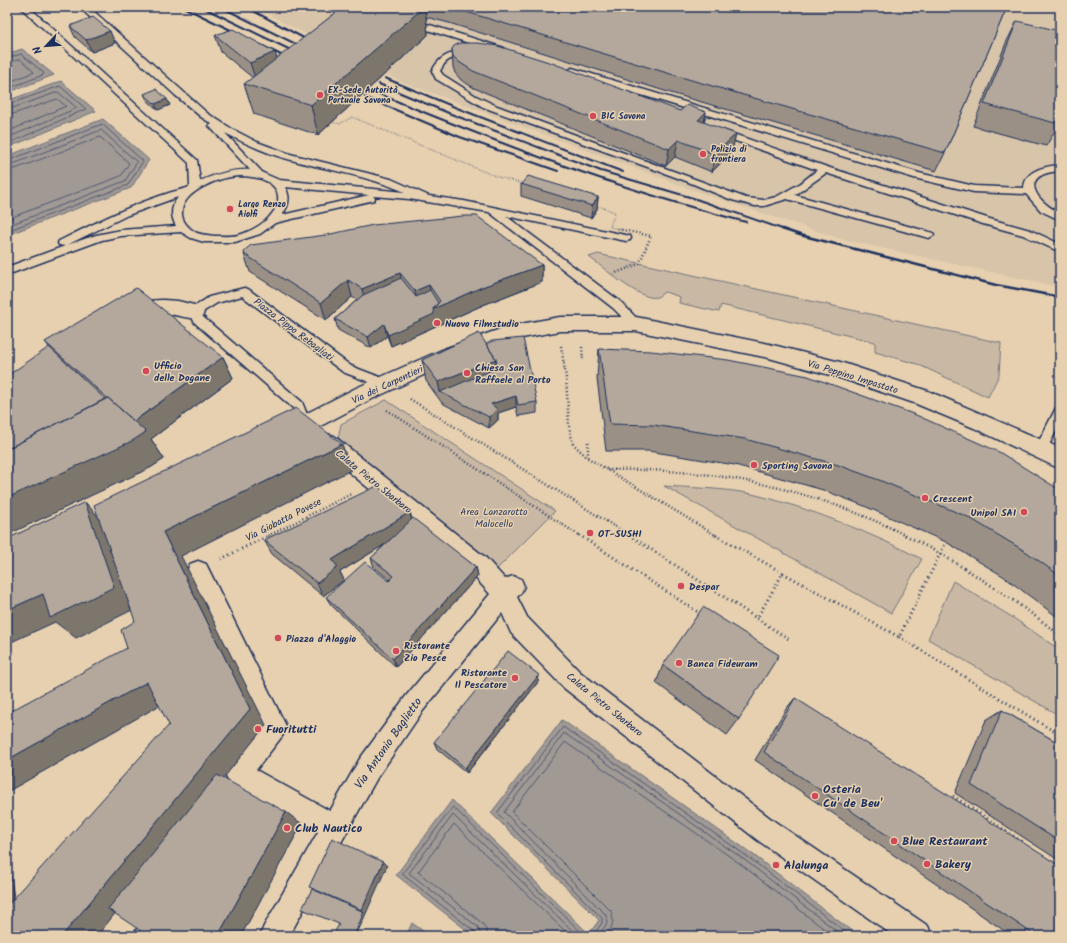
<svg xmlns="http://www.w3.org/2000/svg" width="1067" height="943" viewBox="0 0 1067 943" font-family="Kalam,sans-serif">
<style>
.built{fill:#d7c4a9}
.green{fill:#c9b8a3;stroke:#727480}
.water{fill:#a09994;stroke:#6b6f7e}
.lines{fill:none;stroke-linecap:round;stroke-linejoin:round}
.shore{stroke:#505974;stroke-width:1}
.service-casing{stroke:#1b2f5e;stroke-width:3}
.pedestrian-casing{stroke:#1b2f5e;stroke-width:3}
.minor-casing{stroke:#1b2f5e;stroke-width:3}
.path-far1{stroke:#1b2f5e;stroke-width:2.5;stroke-dasharray:1 2.5;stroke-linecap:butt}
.path{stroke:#1b2f5e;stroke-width:3;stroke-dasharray:1 3.5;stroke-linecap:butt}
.service{fill:#e6d0af;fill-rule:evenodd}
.pedestrian{fill:#e6d0af;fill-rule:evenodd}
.minor{fill:#e6d0af;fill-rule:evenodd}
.rail-far1{stroke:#1b2f5e;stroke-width:2}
.rail{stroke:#1b2f5e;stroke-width:2.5}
.path-bridge-far1{stroke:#1b2f5e;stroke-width:1.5;stroke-dasharray:0.5 2;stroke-linecap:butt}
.path-bridge{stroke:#1b2f5e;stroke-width:2.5;stroke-dasharray:1 2.5;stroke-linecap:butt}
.wall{fill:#9a9085;stroke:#1b2f5e}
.shaded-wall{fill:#7d766c;stroke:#1b2f5e}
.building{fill:#b3a89b;stroke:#1b2f5e}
.poi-dot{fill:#d1495b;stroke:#e6d0af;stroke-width:1.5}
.labels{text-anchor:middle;stroke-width:3;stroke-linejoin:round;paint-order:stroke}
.far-poi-label{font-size:9px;font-weight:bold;fill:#1b2f5e;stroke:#e6d0af;text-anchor:start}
.poi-label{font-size:10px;font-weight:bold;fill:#1b2f5e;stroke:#e6d0af;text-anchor:start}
.street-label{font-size:10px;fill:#1b2f5e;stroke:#e6d0af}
.park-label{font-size:10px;fill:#2c3d65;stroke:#e6d0af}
.near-poi-label{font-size:12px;font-weight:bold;fill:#1b2f5e;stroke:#e6d0af;text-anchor:start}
.near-street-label{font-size:12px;fill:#1b2f5e;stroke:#e6d0af}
</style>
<rect width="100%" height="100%" fill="#e6d0af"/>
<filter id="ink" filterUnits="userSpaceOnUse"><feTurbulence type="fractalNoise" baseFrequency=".025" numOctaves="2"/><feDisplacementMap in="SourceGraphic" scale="8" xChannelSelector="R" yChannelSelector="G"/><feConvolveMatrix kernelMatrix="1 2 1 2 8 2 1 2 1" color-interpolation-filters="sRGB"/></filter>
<g filter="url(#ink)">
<path class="built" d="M257,7H1060V287L841,239L699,192L400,81L282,22Z"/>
<path class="green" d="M598,254L1001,343L999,375L988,397L917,364L875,352V342L721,305L719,312L679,303L680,297L665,292C662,293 660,296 657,297C641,302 602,266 589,257Z
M386,400L555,511L497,569L338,439L341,424Z
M664,486C693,488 723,488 752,494C811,508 868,532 922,559L891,613Z
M953,581L1012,617L1060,650V716L928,639Z"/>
<path class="water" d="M22,49L54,75L7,93V54Z
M61,81L96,111L7,148V101Z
M103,119L149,160L131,188L7,235V152L10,155Z
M562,720L751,853L858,936H474L396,875L452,800L589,934L599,920L491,813Z
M412,923L430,936H406Z"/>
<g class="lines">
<path class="shore" d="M7,58L21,54L44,73L43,75L7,89
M7,63L20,59L34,72L7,83
M7,105L60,86L86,109L7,144
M7,110L58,92L77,108L7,138
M7,116L57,99L66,106L7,132
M7,158L12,159L102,124L143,161L128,185L7,231
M7,164H13L101,130L137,162L125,181L7,226
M7,170L15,169L100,137L129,163L121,176L7,219
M476,936L474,931L402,874L453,807L585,936
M481,936L478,927L409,873L453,815L578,936
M487,936L486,929L482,923L418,872L454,824L570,936
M593,936L602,923V918L497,813L563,727L748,857L851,936
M599,936L607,923L606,915L504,812L564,733L746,861L843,936
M606,936C612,928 615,921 611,911L512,812L565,742L742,865L833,936"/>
<defs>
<path id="service" d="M20,7H29L197,160L200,181C216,174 233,169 250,170L211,128L209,126L212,124L201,117L175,95L79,7H89L207,113L232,129L257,142L290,154L391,179L429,196L464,201L630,236L631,238L630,240L626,241L506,216L621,302L642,324L640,327L636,328L632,327L613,308L489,212L409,199L373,196L375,198L374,200L275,223L260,234L235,242H204L191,238L181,232L121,236L102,240L7,275V267L65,246L59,245L58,243L59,241C101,220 142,199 187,188L190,186L189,163ZM225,133C244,143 264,152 284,158C325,170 367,175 405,192L279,180L263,173ZM240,176C296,177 285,219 242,234C234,237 224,236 215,236C209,235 203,235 197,233C189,229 181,221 182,212C182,191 222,176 240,176ZM285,187L369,195L282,215C289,206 291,197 285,187ZM178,197C171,207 170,215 176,226L121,230L96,235L67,245L128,215Z
M408,20H414L504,48L505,50L504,52H498L408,24Z
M464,52L473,53L474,55C464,64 451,48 440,71L443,75L476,96L497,106L746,198L764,200L776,197L801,183L817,170L716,134L714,132L716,130H722L827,167L990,219L1030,230L1060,244V252L1023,235L983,224L826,173L795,195L933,233L934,235L929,238L787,199L764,206H755L732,200L686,181L483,107L436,79L432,71C439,57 449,52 464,52Z
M572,68L919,173L974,186L1024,188C1025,170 1045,166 1060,165V171C1019,174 1033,200 1060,213V220L1041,211L1026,194L974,192L914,178L569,73L568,71Z
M244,288L248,289L351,366L390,381L392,384L390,387L386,389L382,387L343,372L242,296L217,303L201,313L203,317L302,402L311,425L309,429L305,430L301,429L293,408L195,323L189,312L191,309L209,297Z
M1060,406V423L1047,449L1046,453L1041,454L1036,453L1035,449L1056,408Z"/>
<path id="pedestrian" d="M327,434L334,436L486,558L505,579L513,576L521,579L524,586L521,593L517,597L527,617L580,672L774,821L928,926L932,936H894L756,839L564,688L511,633L502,613L422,712L377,778L289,936H260L264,926L318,832L229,783L225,774L229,765L260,724L187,571L190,564L198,561L206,564L286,726L283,735L256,770L330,811L359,760L406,696L490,594L470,572L320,448L317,442L320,436Z
M140,885L150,889L154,899L150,909L130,936H99L103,926L130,889Z"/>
<path id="minor" d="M163,300L178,301L202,307L204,312L202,317C188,321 172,312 158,313C145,314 137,323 124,320L121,315C129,303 150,300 163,300Z
M560,317H636L769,344L840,362L928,391L1049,443L1060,449V469L974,428L914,403L837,377L769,358L636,331H560L511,340L458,359L370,400L294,440L286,443L278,440L275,434L278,428L356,388L444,349L509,326Z"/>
</defs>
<use href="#service" class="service-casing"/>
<use href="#pedestrian" class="pedestrian-casing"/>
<use href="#minor" class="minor-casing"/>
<path class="path-far1" d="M613,274L639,264
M561,346L566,378L569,426L573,444L588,458L717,536
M582,347L583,361
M410,399L630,536
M387,410L580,536
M588,442V457
M607,470C712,467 813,488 907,536
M268,536L351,494"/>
<path class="path" d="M579,535L701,614
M629,535L790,640
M715,535L783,573L757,618
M905,535C960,563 1011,597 1060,635
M221,559L270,535
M783,573L899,637L946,542
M899,637L1060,735
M953,796L1024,843"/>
<use href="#service" class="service"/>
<use href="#pedestrian" class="pedestrian"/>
<use href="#minor" class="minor"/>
<path class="rail-far1" d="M183,7L239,34
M202,7L299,54
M221,7L306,49
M246,7L313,43
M259,44L291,60
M385,78L457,108L623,172
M379,84L451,114L601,171L693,198L785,230
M372,91C495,142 617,189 746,222
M365,97L460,137L558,171"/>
<path class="rail" d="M782,229L800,235L996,285L1060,297"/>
<path class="path-bridge-far1" d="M332,122L340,124L352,117L495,176L523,184
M595,205L615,212L610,227L623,230"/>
<path class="path-bridge" d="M618,229L651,236L639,264"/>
</g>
<path class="wall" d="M343,7H1007L945,153L936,171L671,93L449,23L426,17L428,35L318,135L254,114L244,84L253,78L221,52L215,35L277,59Z
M1017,21L1059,124L1046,146L973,126L1006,43Z
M70,26L115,43L92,52L75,37Z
M452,49L680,111L706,112L704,122L732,151L712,172L675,157L666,166L474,88L461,80L455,73L453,67Z
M144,94L170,105L158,110L147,100Z
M521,184L598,197L597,209L591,218L521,196Z
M244,254L542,265V282L483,305L391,346L387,336L371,348L338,330L335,319L357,300L352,297L326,320L250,272Z
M45,342L223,357L233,378L151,439L164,459L150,468Z
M486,344L537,402V413L518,416L516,407L498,413V420L489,428L442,403L426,381L422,360Z
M599,349L1060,490V619L1003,576L946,542L862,505L823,490L735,465L648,451H606L597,378Z
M410,512L412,519L476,567L478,576L396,667L331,605L326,597L389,581L390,580L374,567L371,558L385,544L340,572L344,580L323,596L272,554L264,540Z
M663,665L739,719L727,735L656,683Z
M539,675L538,682L467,773L437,749L434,742Z
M795,698L1060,936H1012L755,760L786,709Z
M1002,710L1060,744V861L955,793L986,720Z"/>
<path class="shaded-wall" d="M424,7H425L428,35L318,135L311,105Z
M110,31L115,43L92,52L86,40Z
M275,52L280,70L256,81L250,63Z
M167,99L170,105L158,110L155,104Z
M706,112L703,129L698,120Z
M736,134L732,151L712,172L715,154Z
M678,140L675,157L666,166L669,149Z
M598,197L597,209L591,218L592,206Z
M542,265V282L483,305L391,346L388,335L433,309L482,287Z
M400,273L403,290L366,307L362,289Z
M348,280L352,297L326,320L321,303Z
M429,285L432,302L418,308L415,291Z
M384,324L387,336L371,348L368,337Z
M223,357L233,378L151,439L164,459L150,468L7,535V498L133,422Z
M496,359L497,380L440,392L438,382Z
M516,396V407L498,413V420L489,428V417L491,404Z
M342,444L351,470L181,556L266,725L97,936H62L250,709L163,532Z
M85,502L107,526L136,608L76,638L55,622L7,644V610L43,594Z
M410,512L413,527L340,572L344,580L323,596L317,583L332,560Z
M476,567L478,576L396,667L393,659Z
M539,675L538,682L467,773L465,768Z
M147,682L169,700L7,792V760Z
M286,812L302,824L241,936H218Z
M7,849L16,912L7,934Z
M383,862L387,866L356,936H354L362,910Z"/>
<path class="building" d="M343,7H424L311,105L244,84Z
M450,7H1007L945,153L674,75Z
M93,17L110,31L86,40L70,26Z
M1017,21L1060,31V120L1059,124L984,104Z
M233,29L275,52L250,63L215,35Z
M460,43H478L498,46L552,63L680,111L687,105L706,112L698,120L736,134L715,154L678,140L669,149L473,71L459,62L453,56L452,49L454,46Z
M156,89L167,99L155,104L144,94Z
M528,176L598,197L592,206L521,184Z
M463,216H477L542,265L482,287L433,309L440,301L429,285L415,291L400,273L362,289L348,280L321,303L244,254L245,250L251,245L326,235L373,225Z
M401,278L416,297L430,290L438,303L433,309L434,314L388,335L384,324L368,337L335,319L363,295Z
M136,288L223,357L134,421L108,398H107L45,342Z
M479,333L496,359L438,382L422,360Z
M523,338L537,402L518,405L516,396L491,404L497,409L489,417L440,392L497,368L496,359L486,344L492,341Z
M49,347L105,399L7,449V376Z
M599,349L651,351L728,360L808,376L916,415L999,452L1060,490V576L1028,553L968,517L879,480L838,465L745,439L653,425L610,424Z
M108,398L146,432L132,441L7,498V449Z
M296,408L342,444L163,532L250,709L62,936H7V906L169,725L147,682L7,760V713L127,648L121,630L135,621L94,505Z
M377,486L410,512L332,560L338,567L317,583L264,540Z
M85,502L114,587L50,618L43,594L7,610V539Z
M413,518L476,567L393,659L326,597L365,562L389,581L394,576L371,558Z
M703,607L779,655L739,719L663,665Z
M508,651L539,675L465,768L434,742Z
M795,698L1060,866V936H1036L764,752Z
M1002,710L1060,744V842L971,785Z
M217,775L286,812L218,936H138L141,931L108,909Z
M332,838L383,862L362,910L309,887Z
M312,889L364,912L354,936H339L334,934L339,924L302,909Z"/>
</g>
<g class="poi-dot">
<circle cx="320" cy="95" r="4"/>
<circle cx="593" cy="116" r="4"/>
<circle cx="703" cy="154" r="4"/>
<circle cx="230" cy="209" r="4"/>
<circle cx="437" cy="323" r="4"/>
<circle cx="146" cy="371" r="4"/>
<circle cx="467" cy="373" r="4"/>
<circle cx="754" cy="465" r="4"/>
<circle cx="925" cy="498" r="4"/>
<circle cx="1024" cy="512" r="4"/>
<circle cx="590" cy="533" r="4"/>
<circle cx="681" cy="586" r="4"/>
<circle cx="278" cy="638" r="4"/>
<circle cx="396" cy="651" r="4"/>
<circle cx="679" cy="663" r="4"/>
<circle cx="515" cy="678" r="4"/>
<circle cx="258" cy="729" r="4"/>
<circle cx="815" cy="796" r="4"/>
<circle cx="287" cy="828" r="4"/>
<circle cx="894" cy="841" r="4"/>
<circle cx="927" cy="864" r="4"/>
<circle cx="776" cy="865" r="4"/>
</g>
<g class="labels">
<g class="far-poi-label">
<text x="328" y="93">EX-Sede Autorità<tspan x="328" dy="10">Portuale Savona</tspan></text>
<text x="601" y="119">BIC Savona</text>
<text x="711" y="152">Polizia di<tspan x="711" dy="10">frontiera</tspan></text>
<text x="238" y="207">Largo Renzo<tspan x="238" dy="10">Aiolfi</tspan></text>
</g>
<g class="poi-label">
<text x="445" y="327">Nuovo Filmstudio</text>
<text x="154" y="369">Ufficio<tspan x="154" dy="12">delle Dogane</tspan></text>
<text x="475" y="371">Chiesa San<tspan x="475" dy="12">Raffaele al Porto</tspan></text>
<text x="762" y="469">Sporting Savona</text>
<text x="933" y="502">Crescent</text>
<text x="1016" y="516" text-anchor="end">Unipol SAI</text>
<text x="598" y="537">OT-SUSHI</text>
<text x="689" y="590">Despar</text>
<text x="286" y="642">Piazza d'Alaggio</text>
<text x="404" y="649">Ristorante<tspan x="404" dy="12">Zio Pesce</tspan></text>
<text x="687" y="667">Banca Fideuram</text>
<text x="507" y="676" text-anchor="end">Ristorante<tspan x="507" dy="12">Il Pescatore</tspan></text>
</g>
<g class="street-label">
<text transform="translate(294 329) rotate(37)" y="4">Piazza Pippo Rebagliati</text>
<text transform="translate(853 376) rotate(17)" y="4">Via Peppino Impastato</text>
<text transform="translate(387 384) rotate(-25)" y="4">Via dei Carpentieri</text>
<text transform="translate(374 481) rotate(39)" y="4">Calata Pietro Sbarbaro</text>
<text transform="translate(283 519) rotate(-27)" y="4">Via Giobatta Pavese</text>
<text transform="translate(605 704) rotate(39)" y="4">Calata Pietro Sbarbaro</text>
</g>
<g class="park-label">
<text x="494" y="515">Area Lanzarotto<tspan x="494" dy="12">Malocello</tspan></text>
</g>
<g class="near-poi-label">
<text x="266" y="733">Fuoritutti</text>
<text x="823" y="793">Osteria<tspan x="823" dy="14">Cu' de Beu'</tspan></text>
<text x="295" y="832">Club Nautico</text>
<text x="902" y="845">Blue Restaurant</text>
<text x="935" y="868">Bakery</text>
<text x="784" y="869">Alalunga</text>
</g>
<g class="near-street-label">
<text transform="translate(388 743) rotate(-55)" y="4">Via Antonio Baglietto</text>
</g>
</g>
<rect width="1067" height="943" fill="none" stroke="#e6d0af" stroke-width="24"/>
<rect x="12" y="12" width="1043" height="919" fill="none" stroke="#1b2f5e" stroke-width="1.5" filter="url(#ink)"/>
<g transform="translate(46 46) rotate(244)" stroke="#e6d0af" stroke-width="3" paint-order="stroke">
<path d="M0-3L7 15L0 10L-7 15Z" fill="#1b2f5e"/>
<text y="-6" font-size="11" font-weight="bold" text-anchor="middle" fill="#1b2f5e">N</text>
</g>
</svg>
